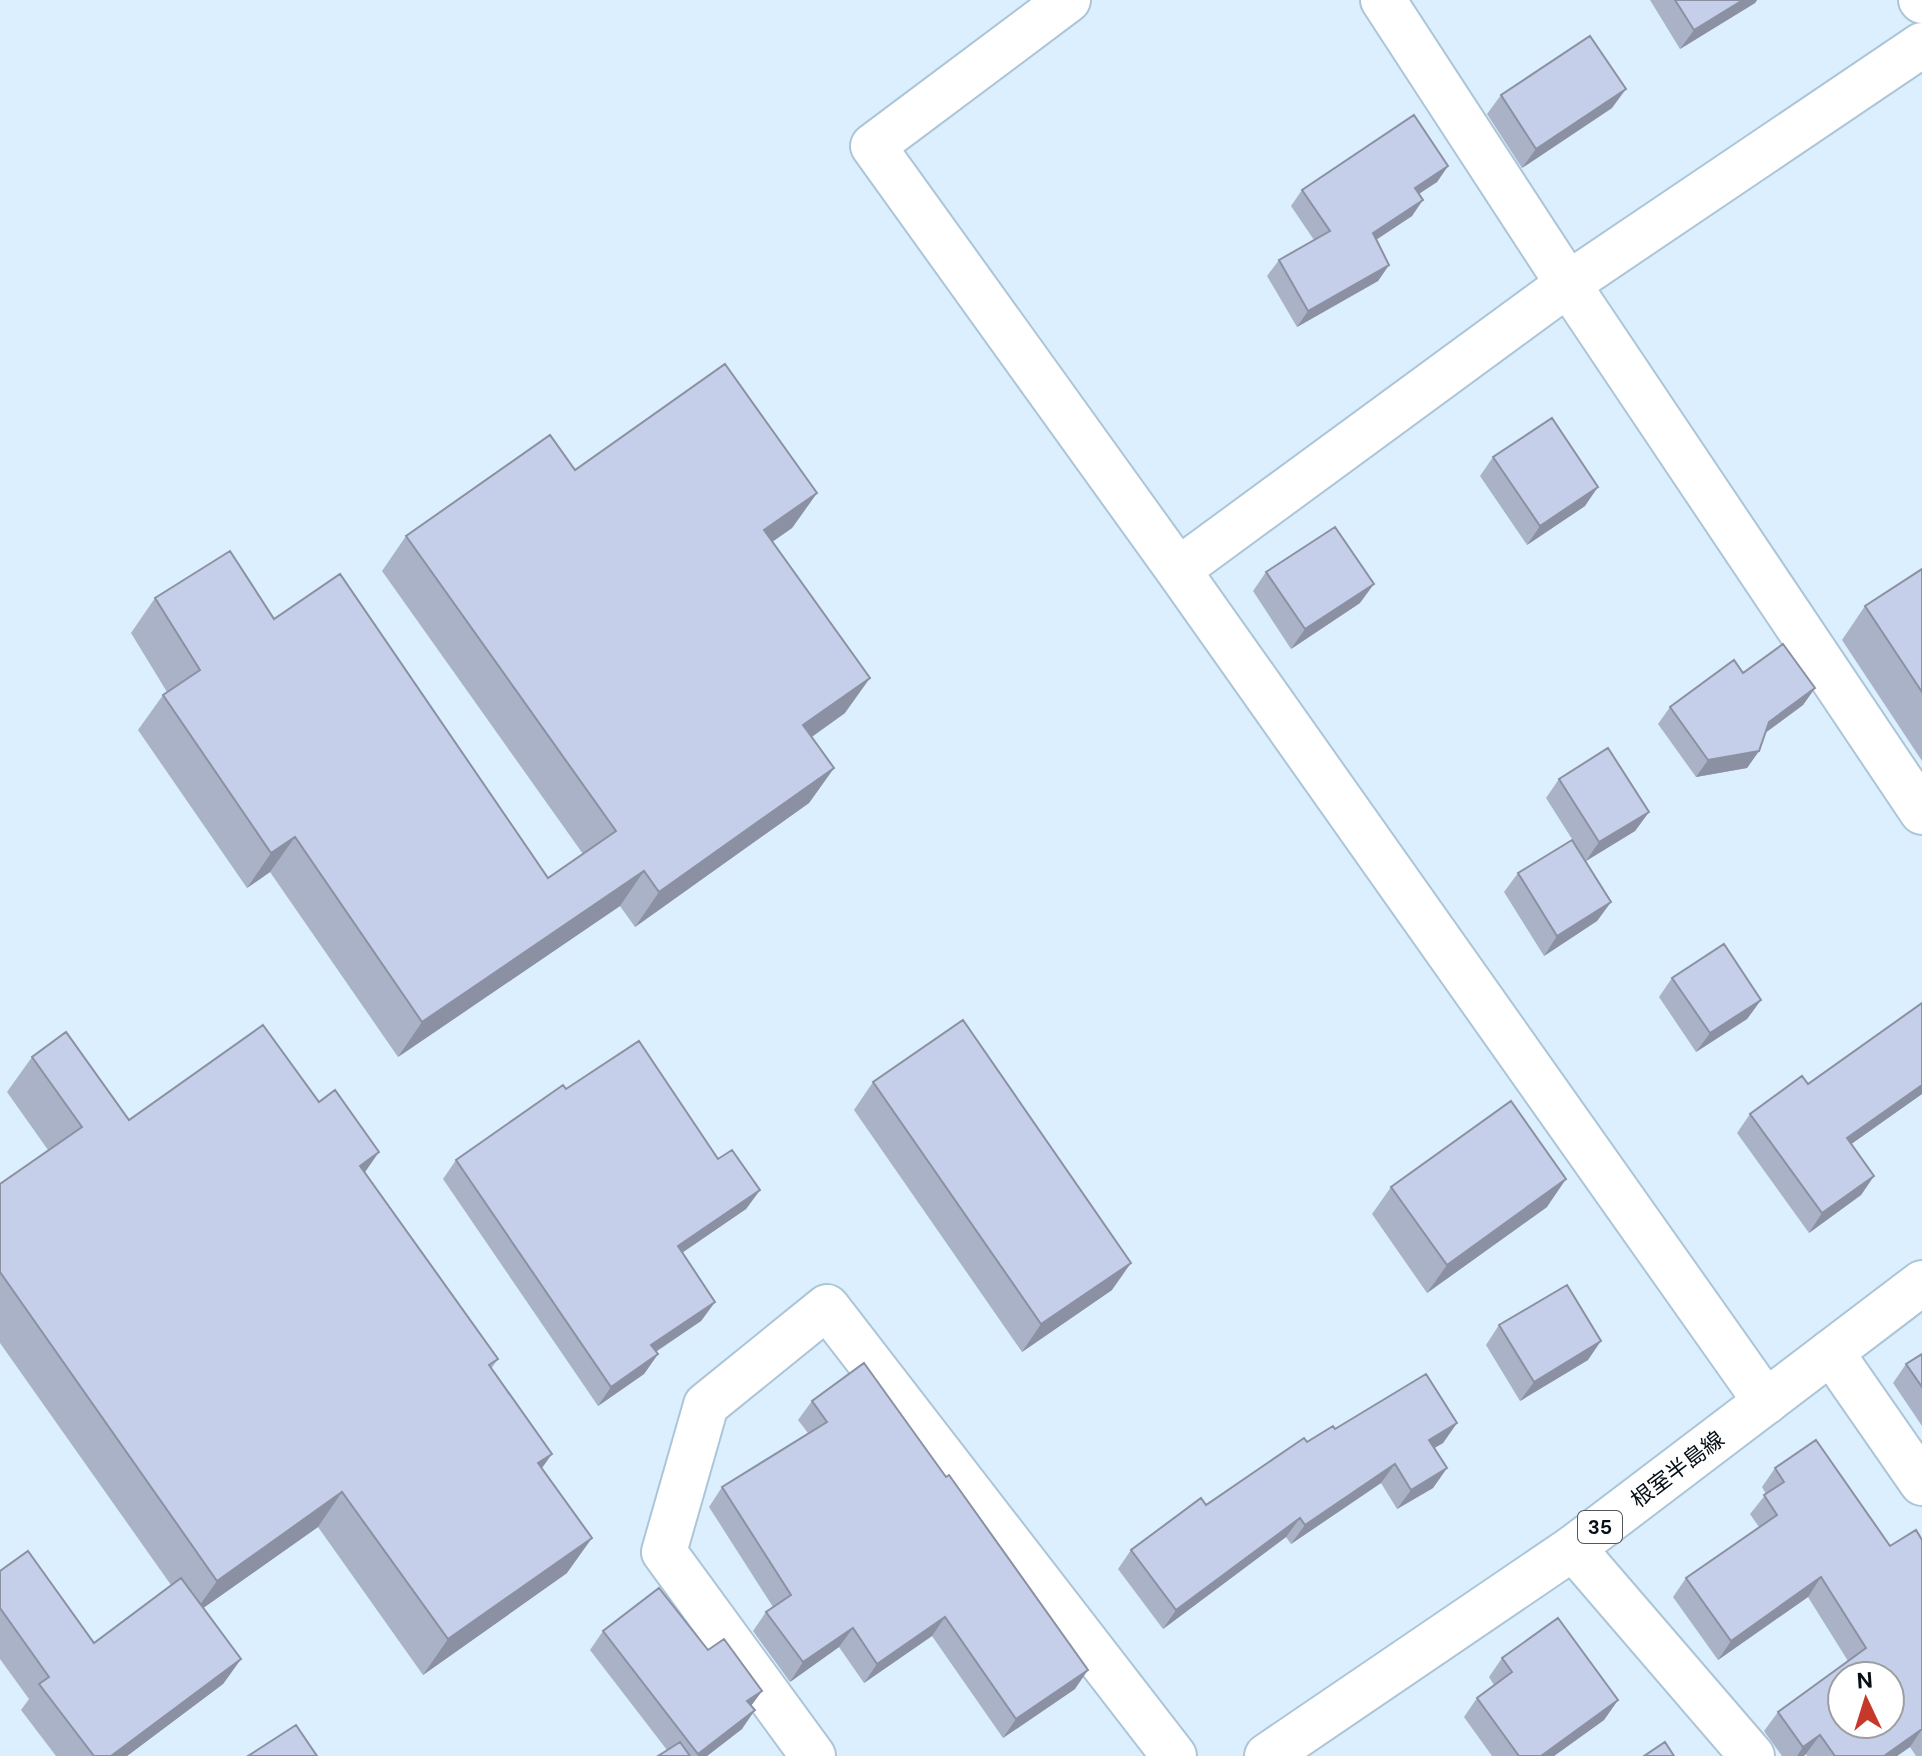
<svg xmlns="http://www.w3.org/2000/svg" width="1922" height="1756" viewBox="0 0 1922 1756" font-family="'DM Sans','Noto Sans JP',sans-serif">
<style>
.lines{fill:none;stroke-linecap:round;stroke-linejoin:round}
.minor-casing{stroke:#acc5d7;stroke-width:48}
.major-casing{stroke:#acc5d7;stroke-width:48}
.minor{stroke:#fff;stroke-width:44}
.major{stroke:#fff;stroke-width:44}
.wall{fill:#aab2c8}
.shaded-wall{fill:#8b91a3}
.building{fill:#c6cfe9;stroke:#8b91a3;stroke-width:2;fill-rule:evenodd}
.labels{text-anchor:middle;stroke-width:8;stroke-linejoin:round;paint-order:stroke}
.shield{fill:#fff;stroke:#51575c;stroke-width:2}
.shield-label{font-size:20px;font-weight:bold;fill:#070f16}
.street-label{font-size:22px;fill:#070f16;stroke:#fff}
</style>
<rect width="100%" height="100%" fill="#dbeffe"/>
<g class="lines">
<defs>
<path id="minor" d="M1068,0L873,146L1178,570L1766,1402
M1383,0L1568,284L1922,812
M1921,0L1922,1
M1178,570L1568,284L1922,45
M1831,1352L1922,1483
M1573,1548L1752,1756
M813,1756L664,1552L706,1405L827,1307L1174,1756"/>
<path id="major" d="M1267,1756L1573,1548L1922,1283"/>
</defs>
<use href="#minor" class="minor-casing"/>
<use href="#major" class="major-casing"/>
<use href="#minor" class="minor"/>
<use href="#major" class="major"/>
</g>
<path class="wall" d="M1650,0H1757L1755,3L1680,49Z
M1501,95L1612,108L1522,168L1487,114Z
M1448,166L1437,182L1419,194L1412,216L1376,240L1389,265L1378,281L1297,327L1267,276L1279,260L1314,240L1291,206L1302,190Z
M1493,457L1585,506L1527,545L1480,476Z
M575,470L817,493L792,528L772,542L845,713L812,737L834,768L809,803L635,927L620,906L398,1057L270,872L247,888L138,730L163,695L167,692L131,633L155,598L274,619L548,878L583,854L382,571L406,536Z
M1922,569V761L1842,640L1865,606Z
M1266,572L1360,603L1291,649L1253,591Z
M1743,673L1815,688L1803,705L1765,733L1759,751L1747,768L1696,777L1658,724L1670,707Z
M1559,779L1649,812L1635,831L1586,861L1546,798Z
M1518,873L1611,902L1597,921L1544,956L1504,892Z
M1672,978L1761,1000L1747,1019L1696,1052L1659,997Z
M1922,1003V1094L1851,1144L1874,1176L1861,1195L1809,1233L1737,1133L1750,1114L1808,1084Z
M32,1057L129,1120L365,1172L498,1359L491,1369L542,1468L567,1573L423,1675L318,1527L203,1608L241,1659L223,1684L127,1756H56L21,1710L29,1699L0,1659V1571L94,1643L171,1585L0,1343V1184L48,1150L7,1092Z
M873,1082L1112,1290L1022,1352L854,1110Z
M718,1159L760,1190L746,1209L682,1253L715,1302L701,1321L656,1352L658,1354L644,1374L598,1406L443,1179L456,1160Z
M1391,1187L1547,1207L1427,1293L1372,1214Z
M1499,1325L1588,1360L1520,1401L1486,1345Z
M1922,1354V1426L1893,1383L1906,1364Z
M812,1401L1075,1689L1003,1738L932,1636L864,1683L839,1647L790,1682L753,1631L766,1612L773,1607L709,1507L722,1487L808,1433L798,1420Z
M1457,1423L1443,1443L1434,1448L1447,1468L1433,1488L1397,1509L1381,1483L1291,1544L1286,1537L1163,1629L1118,1569L1131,1550L1307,1442L1335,1429Z
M1775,1468L1890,1546L1922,1540V1756H1916L1910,1747L1897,1756H1807L1806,1754L1804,1756H1782L1764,1731L1778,1712L1848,1661L1808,1597L1718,1660L1673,1597L1686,1578L1759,1527L1750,1514L1766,1494L1762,1487Z
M603,1631L708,1650L762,1691L751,1706L742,1729L707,1756H658L667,1750L590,1650Z
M1502,1658L1618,1700L1604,1720L1554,1756H1492L1464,1717L1477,1698L1494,1685L1489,1677Z"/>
<path class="shaded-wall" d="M1743,0H1757L1755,3L1680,49L1694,30Z
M1626,89L1612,108L1522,168L1536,149Z
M1448,166L1437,182L1403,204L1415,188Z
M1423,200L1412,216L1362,249L1373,233Z
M1389,265L1378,281L1297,327L1308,311Z
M1598,487L1585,506L1527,545L1540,526Z
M817,493L792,528L739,565L764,530Z
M1374,584L1360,603L1291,649L1305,629Z
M870,678L845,713L779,760L803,725Z
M1815,688L1803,705L1757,739L1769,722Z
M1759,751L1747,768L1696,777L1708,760Z
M834,768L809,803L635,927L659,892Z
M1649,812L1635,831L1586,861L1599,842Z
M295,837L270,872L247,888L271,853Z
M644,871L620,906L398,1057L422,1022Z
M1611,902L1597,921L1544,956L1557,936Z
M1761,1000L1747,1019L1696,1052L1710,1033Z
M1922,1085V1094L1833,1157L1847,1138Z
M379,1152L354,1188L360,1166Z
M1874,1176L1861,1195L1809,1233L1822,1213Z
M1566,1179L1547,1207L1427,1293L1447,1265Z
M760,1190L746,1209L664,1265L678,1246Z
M1131,1263L1112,1290L1022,1352L1041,1324Z
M715,1302L701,1321L637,1364L651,1345Z
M1601,1341L1588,1360L1520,1401L1534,1382Z
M658,1354L644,1374L598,1406L611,1387Z
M1457,1423L1443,1443L1416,1459L1429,1440Z
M552,1454L527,1489L538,1463Z
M1395,1464L1381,1483L1291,1544L1305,1525Z
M1447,1468L1433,1488L1397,1509L1411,1490Z
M342,1492L318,1527L192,1616L217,1581Z
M1300,1518L1286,1537L1163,1629L1176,1610Z
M592,1538L567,1573L423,1675L448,1639Z
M1821,1577L1808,1597L1718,1660L1731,1641Z
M945,1617L932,1636L864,1683L877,1664Z
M853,1628L839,1647L790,1682L803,1662Z
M241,1659L223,1684L127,1756H111Z
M1088,1670L1075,1689L1003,1738L1016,1719Z
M762,1691L748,1710L747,1701Z
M1618,1700L1604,1720L1554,1756H1541Z
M755,1710L742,1729L707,1756H697Z
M1922,1729L1910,1747L1897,1756H1884Z
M1820,1735L1806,1754L1804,1756H1797L1803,1747Z"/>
<path class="building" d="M1675,0H1743L1694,30Z
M1590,36L1626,89L1536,149L1501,95Z
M1414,115L1448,166L1415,188L1423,200L1373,233L1389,265L1308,311L1279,260L1330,231L1302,190Z
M725,364L817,493L764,530L870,678L803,725L834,768L659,892L644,871L422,1022L295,837L271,853L163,695L200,670L155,598L230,551L274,619L340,574L548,878L616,831L406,536L550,435L575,470Z
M1552,418L1598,487L1540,526L1493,457Z
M1335,527L1374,584L1305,629L1266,572Z
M1922,569V692L1865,606Z
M1783,644L1815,688L1769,722L1759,751L1708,760L1670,707L1734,660L1743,673Z
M1608,748L1649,812L1599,842L1559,779Z
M1572,840L1611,902L1557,936L1518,873Z
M1724,944L1761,1000L1710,1033L1672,978Z
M1922,1003V1085L1847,1138L1874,1176L1822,1213L1750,1114L1802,1076L1808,1084Z
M963,1020L1131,1263L1041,1324L873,1082Z
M263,1025L319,1102L335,1090L379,1152L360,1166L498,1359L489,1365L552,1454L538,1463L592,1538L448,1639L342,1492L217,1581L0,1272V1184L82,1127L32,1057L66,1032L129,1120Z
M639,1041L718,1159L732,1150L760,1190L678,1246L715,1302L651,1345L658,1354L611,1387L456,1160L563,1085L566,1089Z
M1511,1101L1566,1179L1447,1265L1391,1187Z
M1567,1285L1601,1341L1534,1382L1499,1325Z
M1922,1354V1387L1906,1364Z
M864,1363L946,1477L949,1475L1088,1670L1016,1719L945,1617L877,1664L853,1628L803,1662L766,1612L791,1595L722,1487L827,1422L812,1401Z
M1426,1374L1457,1423L1429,1440L1447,1468L1411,1490L1395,1464L1305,1525L1300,1518L1176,1610L1131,1550L1201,1498L1206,1505L1304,1438L1307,1442L1333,1426L1335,1429Z
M1816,1440L1890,1546L1916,1530L1922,1540V1729L1884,1756H1835L1820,1735L1803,1747L1778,1712L1866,1648L1821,1577L1731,1641L1686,1578L1777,1515L1764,1495L1784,1482L1775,1468ZM1842,1676H1890V1724H1842Z
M28,1551L94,1643L181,1578L241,1659L111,1756H94L39,1684L49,1677L0,1608V1571Z
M659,1588L708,1650L724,1639L762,1691L747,1701L755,1710L698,1754L603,1631Z
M1558,1618L1618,1700L1541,1756H1519L1477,1698L1512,1672L1502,1658Z
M296,1725L317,1756H248Z
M680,1742L690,1756H658Z
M1665,1742L1674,1756H1644Z"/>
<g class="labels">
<rect class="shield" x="1578" y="1511" width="44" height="32" rx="6"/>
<g class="shield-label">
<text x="1600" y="1534">35</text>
</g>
<g class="street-label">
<text transform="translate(1677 1469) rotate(-37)" y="8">根室半島線</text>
</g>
</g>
<g transform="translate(1866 1700) rotate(356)"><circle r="38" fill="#ffffff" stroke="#9c9fa2" stroke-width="2"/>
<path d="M0-6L14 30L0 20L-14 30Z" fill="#c5382a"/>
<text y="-12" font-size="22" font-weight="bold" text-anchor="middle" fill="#070f16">N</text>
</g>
</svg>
